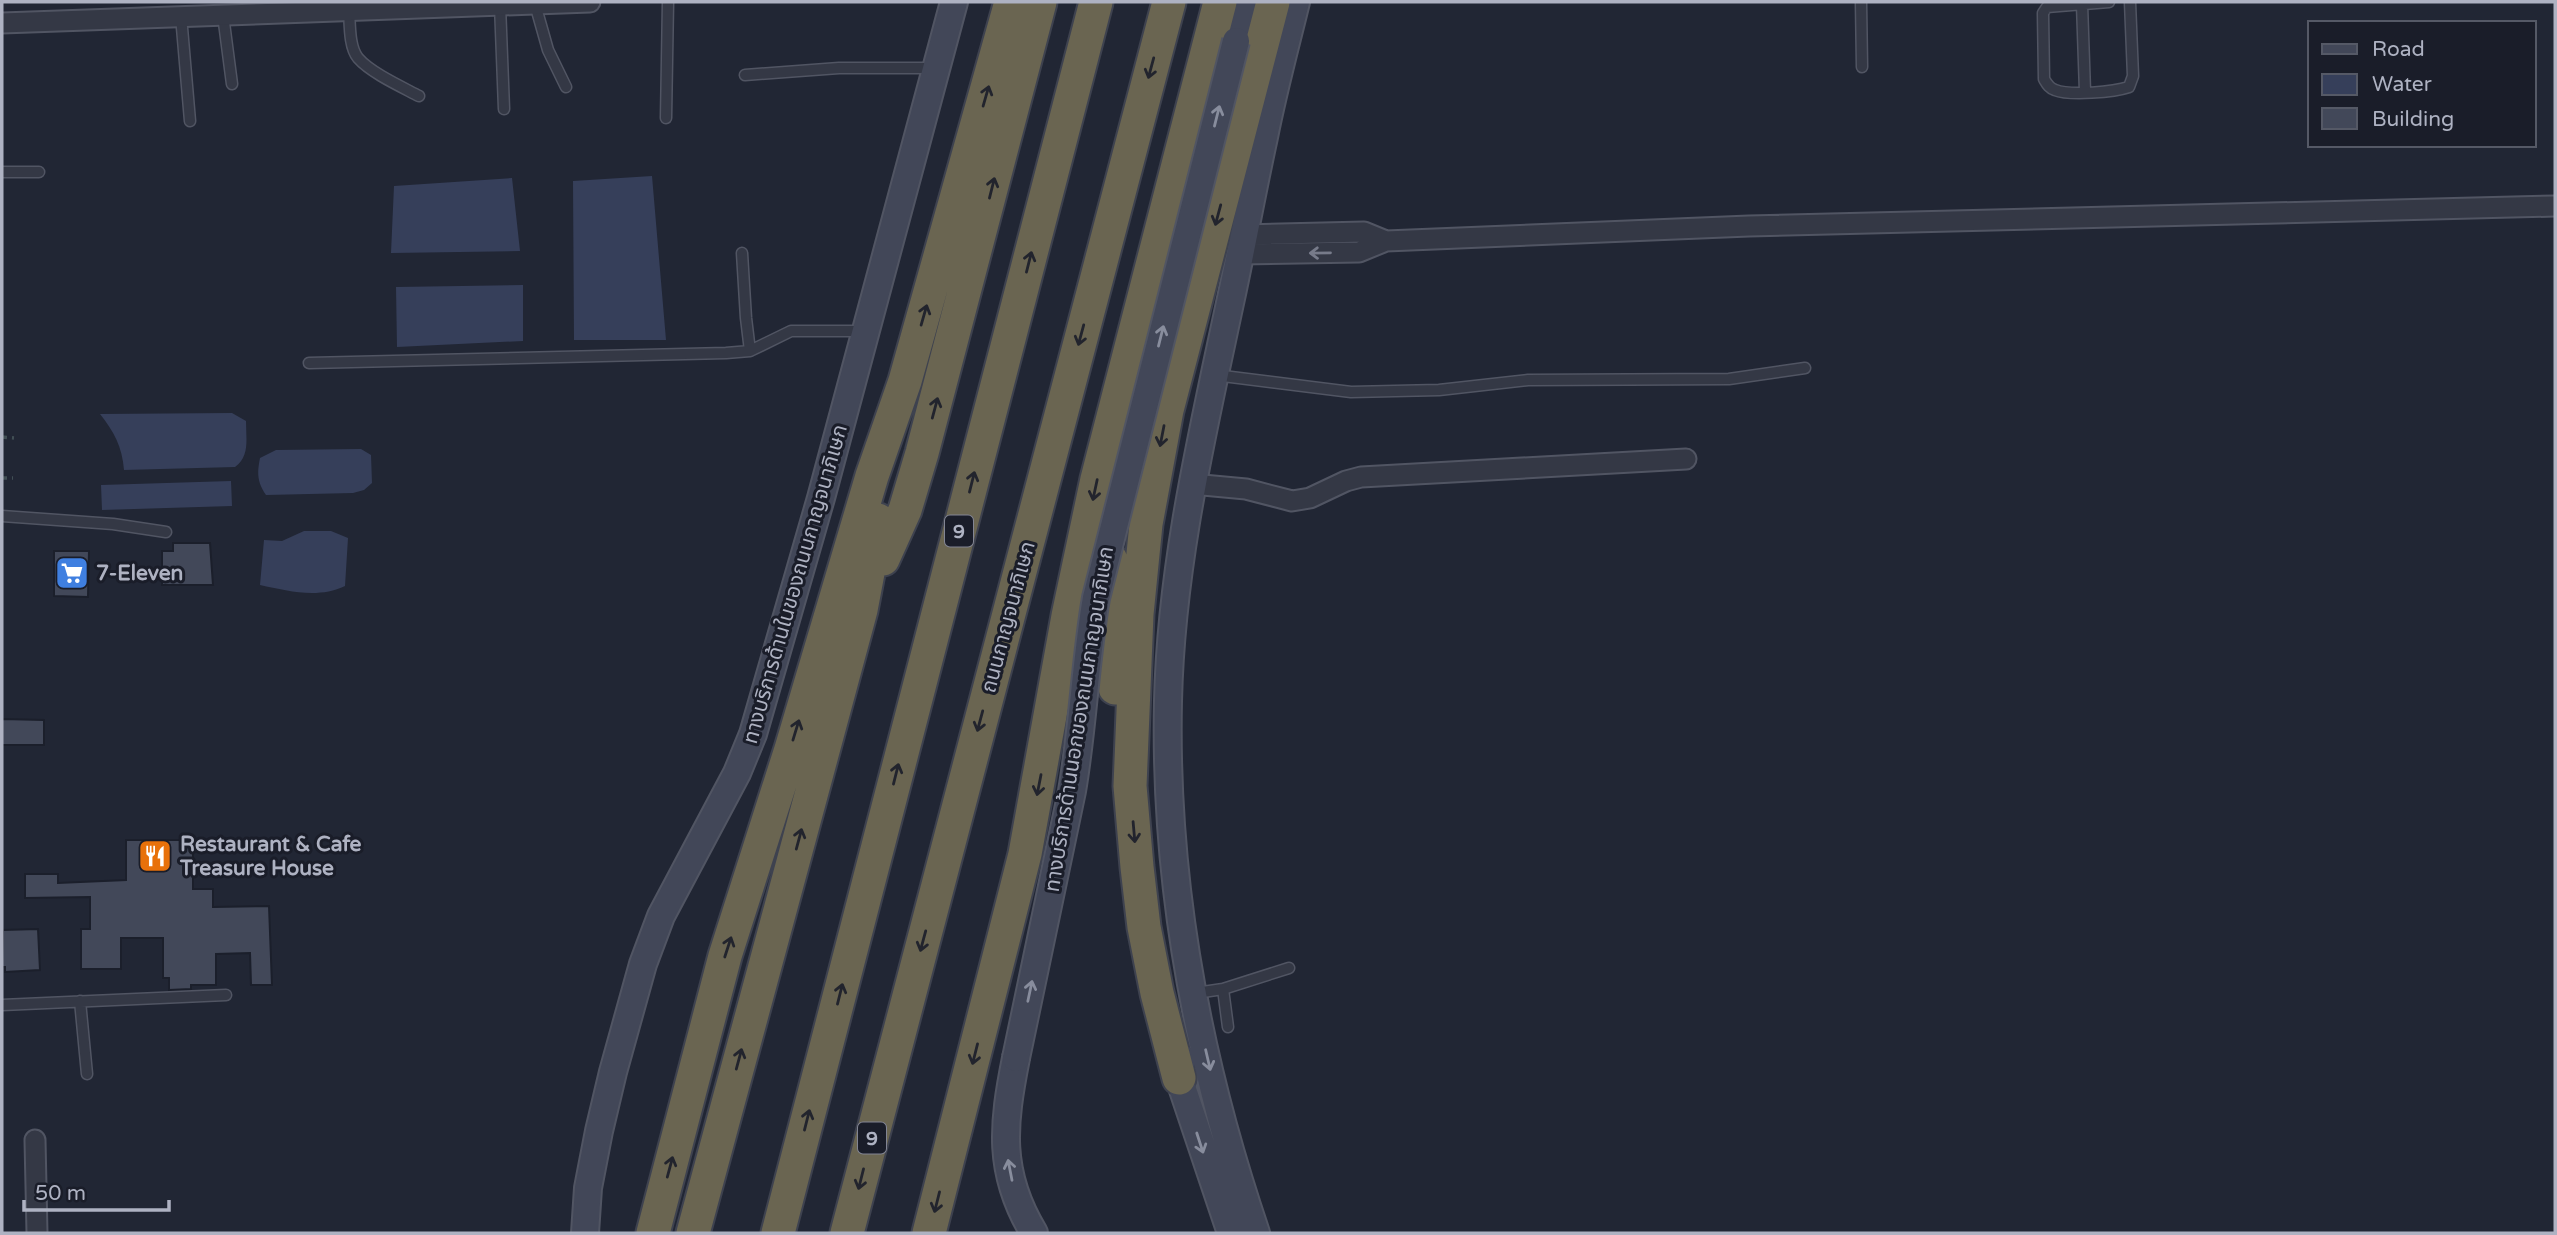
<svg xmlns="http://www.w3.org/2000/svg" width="2557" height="1235" viewBox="0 0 2557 1235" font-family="'Varela Round','Noto Sans Thai',sans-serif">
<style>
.water{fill:#363f5a}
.building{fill:#424859;stroke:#1b1f2b;stroke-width:2}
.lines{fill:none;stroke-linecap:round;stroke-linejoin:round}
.service-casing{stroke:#515563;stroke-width:13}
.minor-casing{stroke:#515563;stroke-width:23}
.secondary-casing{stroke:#515563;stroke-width:30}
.motorway-casing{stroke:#3e424f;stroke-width:37}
.path{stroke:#424f55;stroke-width:3.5;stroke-dasharray:5 5;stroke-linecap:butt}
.service{stroke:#343845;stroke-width:10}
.minor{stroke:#343845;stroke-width:19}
.secondary{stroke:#424758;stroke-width:26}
.motorway{stroke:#6a6551;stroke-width:33}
.secondary-bridge-casing{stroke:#515563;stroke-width:30;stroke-linecap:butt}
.secondary-bridge{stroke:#424758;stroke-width:26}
.oneway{stroke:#22242d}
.oneway2{stroke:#888d9d}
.oneway3{stroke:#777b8a}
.labels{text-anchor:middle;stroke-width:6;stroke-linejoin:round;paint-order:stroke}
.shield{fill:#1a1d29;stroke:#828594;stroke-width:2}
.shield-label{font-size:19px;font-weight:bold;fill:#aeb2c2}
.poi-label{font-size:21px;font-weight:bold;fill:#aeb2c2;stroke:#1a1d29;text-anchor:start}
.street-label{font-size:21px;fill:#aeb2c2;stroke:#1a1d29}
</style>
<rect width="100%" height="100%" fill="#212634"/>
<path class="water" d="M652,176L666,340H574L573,181Z
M512,178L520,251L391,253L394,186Z
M523,285V341L397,347L396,287Z
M232,413L246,421C246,439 250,456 235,467L124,470C122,446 114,432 100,414Z
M361,449L371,455L372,483L364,490L353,493L266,495C257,482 257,473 260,458L276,450Z
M231,481L232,506L102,510L101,485Z
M304,531H331L348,538L345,586C318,599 288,591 260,585L264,540L282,541Z"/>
<path class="building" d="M173,543H210L213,585H162V551H173Z
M54,551H89L88,597L54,596Z
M2,719L44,720V745H2Z
M126,840H193V889H213V907L269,906L272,985H251L250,953L216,954V985H191V989L169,990V978H163V938H121V969H81V929H90V897L25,898V874H58V883L126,880Z
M38,929L40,970L5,972V967H2L3,930Z"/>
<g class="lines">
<defs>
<path id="service" d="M1861,2L1862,67
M2109,2L2047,7L2043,13L2044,79C2047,84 2049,88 2055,90C2070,96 2114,92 2129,87L2133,76L2130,2
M535,4L548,50L566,87
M2082,4L2085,92
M500,5L504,109
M349,10C350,25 349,47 358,58C371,73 402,87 419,96
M223,15L232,84
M181,16L190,121
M745,75L839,68H934
M666,118L668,2
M2,172H39
M742,253L746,318L750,351
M309,363L726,353L750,351L791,331H863
M1215,375L1351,392L1439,390L1528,380L1729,379L1805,368
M2,516L113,524L166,532
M1223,989L1228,1027
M1196,993L1223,989L1289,968
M80,1001L87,1074
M2,1005L226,995"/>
<path id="minor" d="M2,23L590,2
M1245,235L1364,232L1386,241
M1241,254L1359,252L1386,241L1749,226L2555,206
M1192,484L1246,489L1292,501L1310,498L1346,481L1361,477L1686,459
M35,1140L37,1233"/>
<path id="secondary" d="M1236,41L1247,2
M1016,1058C1003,1124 997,1172 1034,1233
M1182,1058L1179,1078L1231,1233
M585,1233L588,1188L599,1131L613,1072L643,964L661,916L737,773L753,734L821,498L954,2
M1256,1233C1198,1062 1164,882 1168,701C1171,566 1202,435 1230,303C1242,248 1252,192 1264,137C1273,91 1285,47 1296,2"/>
<path id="motorway" d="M883,559L905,510L922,453L1040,2
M1111,560L1107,592L1115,688
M1179,1078L1157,993L1144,927L1137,867L1130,786L1137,614L1146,524L1167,410L1273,2
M653,1233L725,956L791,749L872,476L905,381L1011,2
M693,1233L861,610L878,520
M778,1233L1096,2
M847,1233L1169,2
M929,1233L1025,854L1068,616L1097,479L1220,2"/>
</defs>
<use href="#service" class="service-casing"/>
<use href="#minor" class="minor-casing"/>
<use href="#secondary" class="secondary-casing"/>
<use href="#motorway" class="motorway-casing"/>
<path class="path" d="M2,437L14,438
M2,478H13"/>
<use href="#service" class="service"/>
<use href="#minor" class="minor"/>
<use href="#secondary" class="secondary"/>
<use href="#motorway" class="motorway"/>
<defs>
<path id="secondary-bridge" d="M1016,1058L1072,791C1083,727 1085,662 1096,598L1236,41"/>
</defs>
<use href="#secondary-bridge" class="secondary-bridge-casing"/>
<use href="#secondary-bridge" class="secondary-bridge"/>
</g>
<defs><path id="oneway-shaft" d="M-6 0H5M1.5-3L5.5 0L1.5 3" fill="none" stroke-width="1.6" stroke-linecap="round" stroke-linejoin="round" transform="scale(1.75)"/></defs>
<g class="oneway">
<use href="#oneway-shaft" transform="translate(1151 68) rotate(105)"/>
<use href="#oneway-shaft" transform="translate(986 96) rotate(-74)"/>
<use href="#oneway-shaft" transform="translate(992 188) rotate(-76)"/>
<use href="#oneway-shaft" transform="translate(1218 215) rotate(105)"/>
<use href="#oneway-shaft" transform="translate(1029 262) rotate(-76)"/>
<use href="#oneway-shaft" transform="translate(924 315) rotate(-74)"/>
<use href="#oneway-shaft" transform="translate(1081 335) rotate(105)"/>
<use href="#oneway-shaft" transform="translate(935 408) rotate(-75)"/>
<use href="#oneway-shaft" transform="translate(1162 436) rotate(101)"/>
<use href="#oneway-shaft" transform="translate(972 482) rotate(-76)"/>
<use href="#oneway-shaft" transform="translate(1095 490) rotate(102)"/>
<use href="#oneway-shaft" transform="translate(980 721) rotate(105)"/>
<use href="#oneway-shaft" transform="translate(796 730) rotate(-73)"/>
<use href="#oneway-shaft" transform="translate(896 774) rotate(-76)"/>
<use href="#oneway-shaft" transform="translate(1039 785) rotate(101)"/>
<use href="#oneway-shaft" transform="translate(1134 832) rotate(85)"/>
<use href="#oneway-shaft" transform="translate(799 839) rotate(-75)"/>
<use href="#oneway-shaft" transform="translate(923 941) rotate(105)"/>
<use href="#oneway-shaft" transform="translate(728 947) rotate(-72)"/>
<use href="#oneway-shaft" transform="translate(840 994) rotate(-76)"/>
<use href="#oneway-shaft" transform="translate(975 1054) rotate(104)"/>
<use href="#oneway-shaft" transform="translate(739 1059) rotate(-75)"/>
<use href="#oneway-shaft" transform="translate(807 1120) rotate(-76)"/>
<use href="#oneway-shaft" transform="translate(670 1167) rotate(-75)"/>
<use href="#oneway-shaft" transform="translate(861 1179) rotate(104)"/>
<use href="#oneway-shaft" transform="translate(937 1202) rotate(104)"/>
</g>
<g class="oneway2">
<use href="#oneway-shaft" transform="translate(1217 116) rotate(-76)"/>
<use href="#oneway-shaft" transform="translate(1161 336) rotate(-76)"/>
<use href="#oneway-shaft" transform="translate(1030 991) rotate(-78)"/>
<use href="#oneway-shaft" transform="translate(1208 1060) rotate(77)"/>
<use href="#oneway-shaft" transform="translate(1200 1143) rotate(72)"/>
<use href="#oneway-shaft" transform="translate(1010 1170) rotate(-101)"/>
</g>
<use class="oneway3" href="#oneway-shaft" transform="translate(1320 253) rotate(179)"/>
<defs>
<symbol id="supermarket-square" viewBox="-11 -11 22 22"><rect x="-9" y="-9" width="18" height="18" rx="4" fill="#3f7fe0" stroke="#1a1d29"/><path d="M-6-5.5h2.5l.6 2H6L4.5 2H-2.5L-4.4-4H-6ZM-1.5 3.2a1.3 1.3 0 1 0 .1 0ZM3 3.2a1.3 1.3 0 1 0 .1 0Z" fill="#fff"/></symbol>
<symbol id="restaurant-square" viewBox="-11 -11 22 22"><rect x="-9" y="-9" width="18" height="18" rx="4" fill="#e8710a" stroke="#1a1d29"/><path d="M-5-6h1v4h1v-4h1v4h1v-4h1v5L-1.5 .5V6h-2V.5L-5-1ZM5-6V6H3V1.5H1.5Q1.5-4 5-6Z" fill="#fff"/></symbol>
</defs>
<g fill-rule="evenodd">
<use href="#supermarket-square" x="53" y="554" width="38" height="38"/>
<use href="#restaurant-square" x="136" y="837" width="38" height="38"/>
</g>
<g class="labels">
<g class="shield">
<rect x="945" y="515.5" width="28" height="31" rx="5"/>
<rect x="858" y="1122.5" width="28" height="31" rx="5"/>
</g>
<g class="shield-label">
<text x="959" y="538">9</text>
<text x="872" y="1145">9</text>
</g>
<g class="poi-label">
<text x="96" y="580">7-Eleven</text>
<text x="180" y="851">Restaurant &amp; Cafe<tspan x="180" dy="24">Treasure House</tspan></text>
</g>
<g class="street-label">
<text transform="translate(795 584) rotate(-74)" y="7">ทางบริการด้านในของถนนกาญจนาภิเษก</text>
<text transform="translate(1008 617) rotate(-75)" y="7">ถนนกาญจนาภิเษก</text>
<text transform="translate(1079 719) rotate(-81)" y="7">ทางบริการด้านนอกของถนนกาญจนาภิเษก</text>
</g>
</g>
<rect width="2557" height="1235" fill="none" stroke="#aeb2c2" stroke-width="7"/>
<rect x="2308" y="21" width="228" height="126" fill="#1a1d29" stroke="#555966" stroke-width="2"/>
<rect x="2322" y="44" width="35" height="10" fill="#424758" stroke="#555966" stroke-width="2"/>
<text x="2372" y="56" font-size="21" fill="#aeb2c2">Road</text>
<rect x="2322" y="74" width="35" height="21" fill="#363f5a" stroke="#555966" stroke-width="2"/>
<text x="2372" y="91" font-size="21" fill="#aeb2c2">Water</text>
<rect x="2322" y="108" width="35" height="21" fill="#424859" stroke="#555966" stroke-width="2"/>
<text x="2372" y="126" font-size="21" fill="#aeb2c2">Building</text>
<path d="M24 1200v10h145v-10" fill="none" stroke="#aeb2c2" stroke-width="3.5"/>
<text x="35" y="1200" font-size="21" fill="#aeb2c2" stroke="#1a1d29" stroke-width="5" paint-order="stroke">50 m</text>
</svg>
